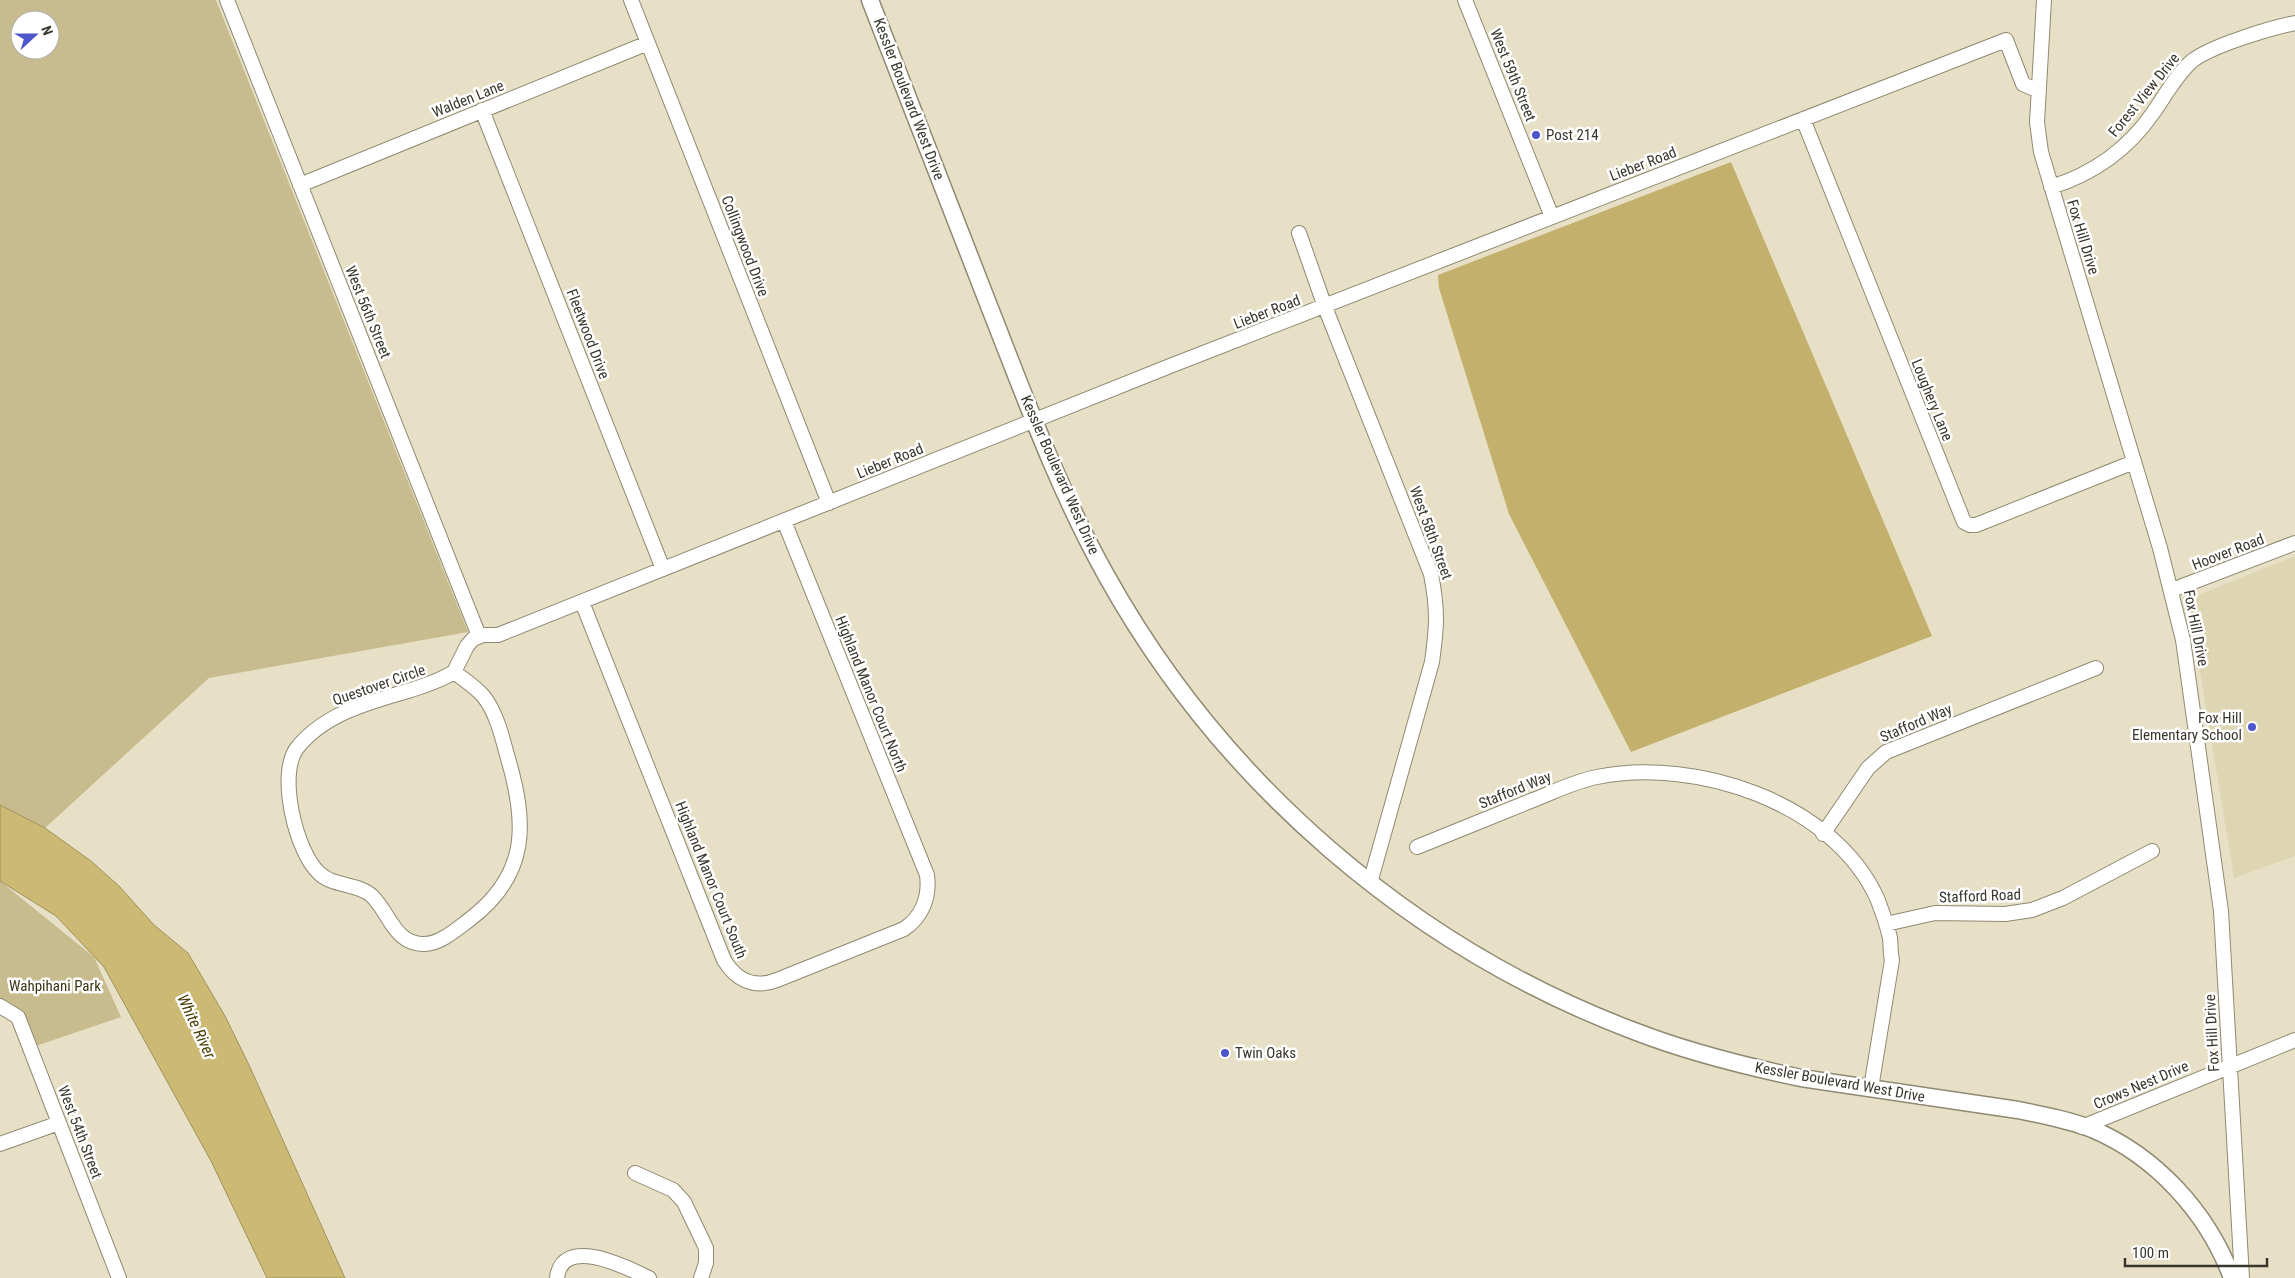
<svg xmlns="http://www.w3.org/2000/svg" width="2295" height="1278" viewBox="0 0 2295 1278" font-family="'Roboto Condensed',sans-serif">
<style>
.built{fill:#ded5b3}
.green{fill:#c8bc8e;fill-rule:evenodd}
.forest{fill:#c2b06c}
.water{fill:#cbb974;stroke:#9f925e}
.lines{fill:none;stroke-linecap:round;stroke-linejoin:round}
.minor-casing{stroke:#8f8971;stroke-width:16}
.major-casing{stroke:#8f8971;stroke-width:19}
.minor{stroke:#fff;stroke-width:14}
.major{stroke:#fff;stroke-width:16}
.poi-dot{fill:#4d56cc;stroke:#fff;stroke-width:2}
.labels{text-anchor:middle;stroke-width:5;stroke-linejoin:round;paint-order:stroke}
.street-label{font-size:15px;fill:#39362c;stroke:#fff}
.poi-label{font-size:15px;fill:#39362c;stroke:#fff;text-anchor:start}
.park-label{font-size:15px;fill:#3b3314;stroke:#fff}
.water-label{font-size:16px;font-style:italic;fill:#4b3e05;stroke:#fff}
</style>
<rect width="100%" height="100%" fill="#e7e0c6"/>
<path class="built" d="M2295,556V856L2234,878L2188,599Z"/>
<path class="green" d="M0,0H216L468,632L209,678L45,828L0,805ZM20,20H50V50H20Z
M0,881L94,957L121,1017L30,1048L18,1018L0,1006Z"/>
<path class="forest" d="M1731,162L1932,636L1631,752L1509,514L1439,288L1438,275Z"/>
<path class="water" d="M0,805L45,828L91,861L119,886L154,925L188,953L225,1016L249,1065L345,1278H267L211,1161L104,967L56,916L0,881Z"/>
<g class="lines">
<defs>
<path id="minor" d="M227,0L479,636
M631,0L829,503
M1465,0L1552,217
M2044,0L2037,122L2041,152L2160,548L2183,640L2221,911L2242,1278
M482,110L663,569
M1803,119L1964,522L1970,525H1976L2134,462
M300,185L648,43
M2051,187C2093,174 2128,149 2153,113C2165,96 2176,75 2192,61C2211,46 2270,28 2295,23
M1299,233L1325,307L1431,574C1438,611 1437,625 1432,662L1370,883
M2172,590L2295,543
M582,602L724,960C736,980 754,989 777,980L904,929C922,917 930,897 927,875L784,521
M454,672L467,646L473,639L483,635H498L1170,366L2006,40L2023,84L2039,91
M454,672C463,679 476,687 484,697C496,712 502,736 507,755C527,822 530,874 469,920C457,929 440,944 424,944C395,945 389,912 372,896C358,883 333,887 319,873C296,852 277,774 297,748C325,713 370,702 411,690C426,685 440,681 454,672Z
M1823,834L1868,768L1886,752L2096,668
M1417,847C1456,831 1494,816 1533,800C1554,792 1575,781 1597,777C1695,757 1833,802 1877,898C1882,911 1887,924 1890,938C1891,945 1890,953 1892,960L1871,1088
M1886,924L1935,913L2005,914L2032,910L2063,898L2152,851
M0,1006L18,1017L119,1278
M2082,1127L2295,1040
M0,1144L59,1123
M635,1173L673,1190L684,1202L706,1248V1263L701,1278
M557,1278C562,1234 628,1268 649,1278"/>
<path id="major" d="M870,0C911,103 951,207 991,311C1026,400 1059,491 1106,575C1221,782 1411,947 1634,1031C1688,1052 1744,1066 1801,1078L2018,1110C2043,1115 2069,1120 2092,1129C2156,1156 2208,1213 2232,1278"/>
</defs>
<use href="#minor" class="minor-casing"/>
<use href="#major" class="major-casing"/>
<use href="#minor" class="minor"/>
<use href="#major" class="major"/>
</g>
<g class="poi-dot">
<circle cx="1536" cy="135" r="5"/>
<circle cx="2252" cy="727" r="5"/>
<circle cx="1225" cy="1053" r="5"/>
</g>
<g class="labels">
<g class="street-label">
<text transform="translate(1513 75) rotate(68)" y="5">West 59th Street</text>
<text transform="translate(2144 95) rotate(-51)" y="5">Forest View Drive</text>
<text transform="translate(468 99) rotate(-22)" y="5">Walden Lane</text>
<text transform="translate(909 99) rotate(69)" y="5">Kessler Boulevard West Drive</text>
<text transform="translate(1643 164) rotate(-21)" y="5">Lieber Road</text>
<text transform="translate(2083 237) rotate(73)" y="5">Fox Hill Drive</text>
<text transform="translate(745 246) rotate(69)" y="5">Collingwood Drive</text>
<text transform="translate(368 312) rotate(68)" y="5">West 56th Street</text>
<text transform="translate(1267 312) rotate(-21)" y="5">Lieber Road</text>
<text transform="translate(588 334) rotate(69)" y="5">Fleetwood Drive</text>
<text transform="translate(1932 400) rotate(68)" y="5">Loughery Lane</text>
<text transform="translate(890 461) rotate(-22)" y="5">Lieber Road</text>
<text transform="translate(1060 475) rotate(66)" y="5">Kessler Boulevard West Drive</text>
<text transform="translate(1431 533) rotate(70)" y="5">West 58th Street</text>
<text transform="translate(2228 552) rotate(-21)" y="5">Hoover Road</text>
<text transform="translate(2196 628) rotate(79)" y="5">Fox Hill Drive</text>
<text transform="translate(379 685) rotate(-19)" y="5">Questover Circle</text>
<text transform="translate(871 694) rotate(68)" y="5">Highland Manor Court North</text>
<text transform="translate(1916 723) rotate(-23)" y="5">Stafford Way</text>
<text transform="translate(1515 790) rotate(-22)" y="5">Stafford Way</text>
<text transform="translate(711 880) rotate(68)" y="5">Highland Manor Court South</text>
<text transform="translate(1980 896) rotate(-2)" y="5">Stafford Road</text>
<text transform="translate(2212 1033) rotate(-93)" y="5">Fox Hill Drive</text>
<text transform="translate(1840 1082) rotate(10)" y="5">Kessler Boulevard West Drive</text>
<text transform="translate(2141 1085) rotate(-23)" y="5">Crows Nest Drive</text>
<text transform="translate(80 1132) rotate(69)" y="5">West 54th Street</text>
</g>
<g class="poi-label">
<text x="1546" y="140">Post 214</text>
<text x="2242" y="723" text-anchor="end">Fox Hill<tspan x="2242" dy="17">Elementary School</tspan></text>
<text x="1235" y="1058">Twin Oaks</text>
</g>
<g class="park-label">
<text x="55" y="991">Wahpihani Park</text>
</g>
<g class="water-label">
<text transform="translate(197 1026) rotate(65)" y="6">White River</text>
</g>
</g>
<g transform="translate(35 35) rotate(69)"><circle r="24" fill="#ffffff" stroke="#b0afab"/>
<path d="M0-4L9 19L0 12L-9 19Z" fill="#4d56cc"/>
<text y="-8" font-size="14" font-weight="bold" text-anchor="middle" fill="#39362c">N</text>
</g>
<path d="M2125 1258v8h142v-8" fill="none" stroke="#39362c" stroke-width="2.5"/>
<text x="2132" y="1258" font-size="15" fill="#39362c" stroke="#ffffff" stroke-width="4" paint-order="stroke">100 m</text>
</svg>
